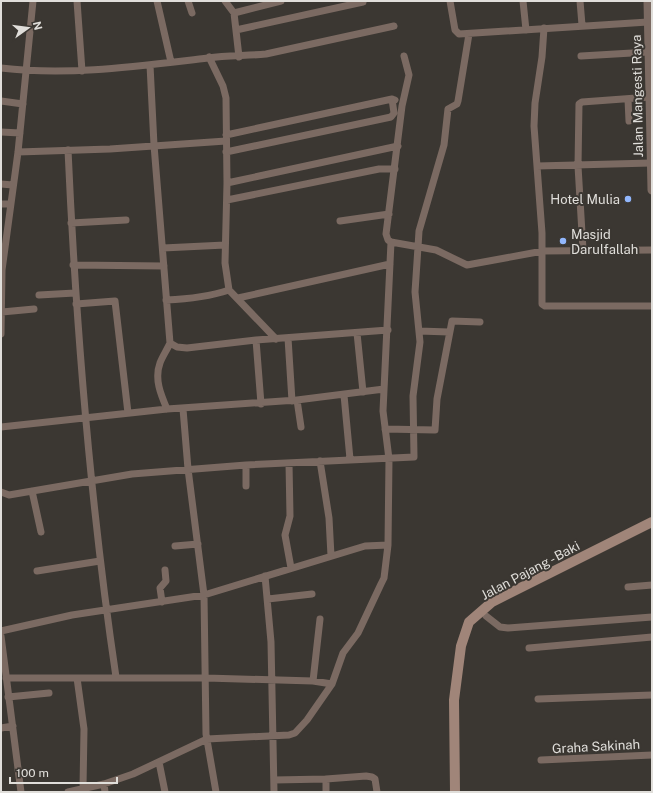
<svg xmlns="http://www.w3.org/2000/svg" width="653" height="793" viewBox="0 0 653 793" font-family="'Public Sans',sans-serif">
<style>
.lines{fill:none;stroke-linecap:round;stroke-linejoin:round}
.minor{stroke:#7b6a62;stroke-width:7}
.tertiary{stroke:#7b6a62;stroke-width:9}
.secondary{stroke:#a08579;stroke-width:10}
.poi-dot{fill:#92b7fd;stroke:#3b3732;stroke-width:1.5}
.labels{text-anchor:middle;stroke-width:4;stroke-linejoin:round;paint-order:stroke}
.street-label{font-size:13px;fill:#e0deda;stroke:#3b3732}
.poi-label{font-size:13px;fill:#e0deda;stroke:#3b3732;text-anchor:end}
</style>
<rect width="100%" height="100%" fill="#3b3732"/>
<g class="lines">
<path class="minor" d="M77,1L82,71
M157,1L171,62
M188,1L192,13
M225,1L234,13L239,57
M450,1L455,30L459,34L648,22
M523,1L526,30
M580,1L582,25
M234,13L281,1
M544,28L542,57L535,103L534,126L542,233V304L545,306H652
M236,30L363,2
M581,56L649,52
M209,57L223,86L226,98L227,183L225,263L229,290L276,339
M150,65L154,145L170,343C167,350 162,357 160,363C154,379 161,395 167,409
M1,68C70,76 139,66 208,58C227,55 246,56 266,54L394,26
M628,99L629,121
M1,101L23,104
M1,132L20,133
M226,135L392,99L395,100
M68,150C76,327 90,502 116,677
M18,152L110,149L226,141
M226,152L391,117L394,113L392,99
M537,166L651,163
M227,183L398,146
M1,184L13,185
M227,200L379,169H395
M1,204H10
M340,221L389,214
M71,223L126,220
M391,242L436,250L467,265L543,251L652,250
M163,248L225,245
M583,250L578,166L579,104L582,102L650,97
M73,265L164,266
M39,295L75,293
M238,298L390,264
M166,300C188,299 208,297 229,290
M76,304L115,301L128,413
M2,312L34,309
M419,331L449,332
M357,333L363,392
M1,334L2,270L18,152L33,1
M288,338L292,401
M256,340L261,404
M170,343L177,347L187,348L256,340L388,330
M344,395L350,459
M297,400L301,427
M183,409L188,469L204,595L206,734L216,792
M1,427L167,409L297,400L384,389
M385,429L435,430L437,399L452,321L480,322
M320,461L329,518L331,556
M289,463L290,516L285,535L291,568
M246,486V465
M32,491L41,532
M1,492L9,495L132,474L246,465L414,457L413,396L420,342L415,292L418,247L419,231L444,145L448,109L457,104L458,101L469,34
M175,546L198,544
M37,571L100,561
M265,576L271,642L274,792
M628,587L652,585
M268,599L312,594
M162,602L160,588L166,581L165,570
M486,616L500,627L508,628L652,617
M1,631L72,615L204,595L365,546L388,545
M1,636L21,792
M529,648L652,637
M6,678H206L313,681L332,684
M77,678L84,729L83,788
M313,681L320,619
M8,697L49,693
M538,699L652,695
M1,728L13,726
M541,760L652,755
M159,762L165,792
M274,780L326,779
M104,784L105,792
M68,792L104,784L133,774L207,739L289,735L295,733L307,720L332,684L343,653L358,633L381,584L384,578L388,545L389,459L383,411L391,242L388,240L386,234L402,106L409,75L404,56
M326,792V779L366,776L372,777L375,779L377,792"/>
<path class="tertiary" d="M648,1L652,190"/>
<path class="secondary" d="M455,792L454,700L461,646L469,622L492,602L652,522"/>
</g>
<g class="poi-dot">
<circle cx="628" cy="199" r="4"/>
<circle cx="563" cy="241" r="4"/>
</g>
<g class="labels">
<g class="street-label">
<text transform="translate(637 96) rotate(-91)" y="5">Jalan Mangesti Raya</text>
<text transform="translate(530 570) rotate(-28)" y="5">Jalan Pajang - Baki</text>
<text transform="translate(596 746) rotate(-3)" y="5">Graha Sakinah</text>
</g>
<g class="poi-label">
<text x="620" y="204">Hotel Mulia</text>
<text x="571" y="239" text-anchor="start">Masjid<tspan x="571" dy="15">Darulfallah</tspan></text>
</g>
</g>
<rect width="653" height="793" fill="none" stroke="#e0deda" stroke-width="4"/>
<g transform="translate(28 28) rotate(76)" stroke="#3b3732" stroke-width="3" paint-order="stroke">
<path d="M0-3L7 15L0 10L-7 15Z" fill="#e0deda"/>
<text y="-6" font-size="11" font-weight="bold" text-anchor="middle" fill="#e0deda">N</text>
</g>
<path d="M10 777v6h107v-6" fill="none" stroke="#e0deda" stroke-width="2"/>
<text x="16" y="777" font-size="12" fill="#e0deda" stroke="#3b3732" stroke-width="3" paint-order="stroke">100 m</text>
</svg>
